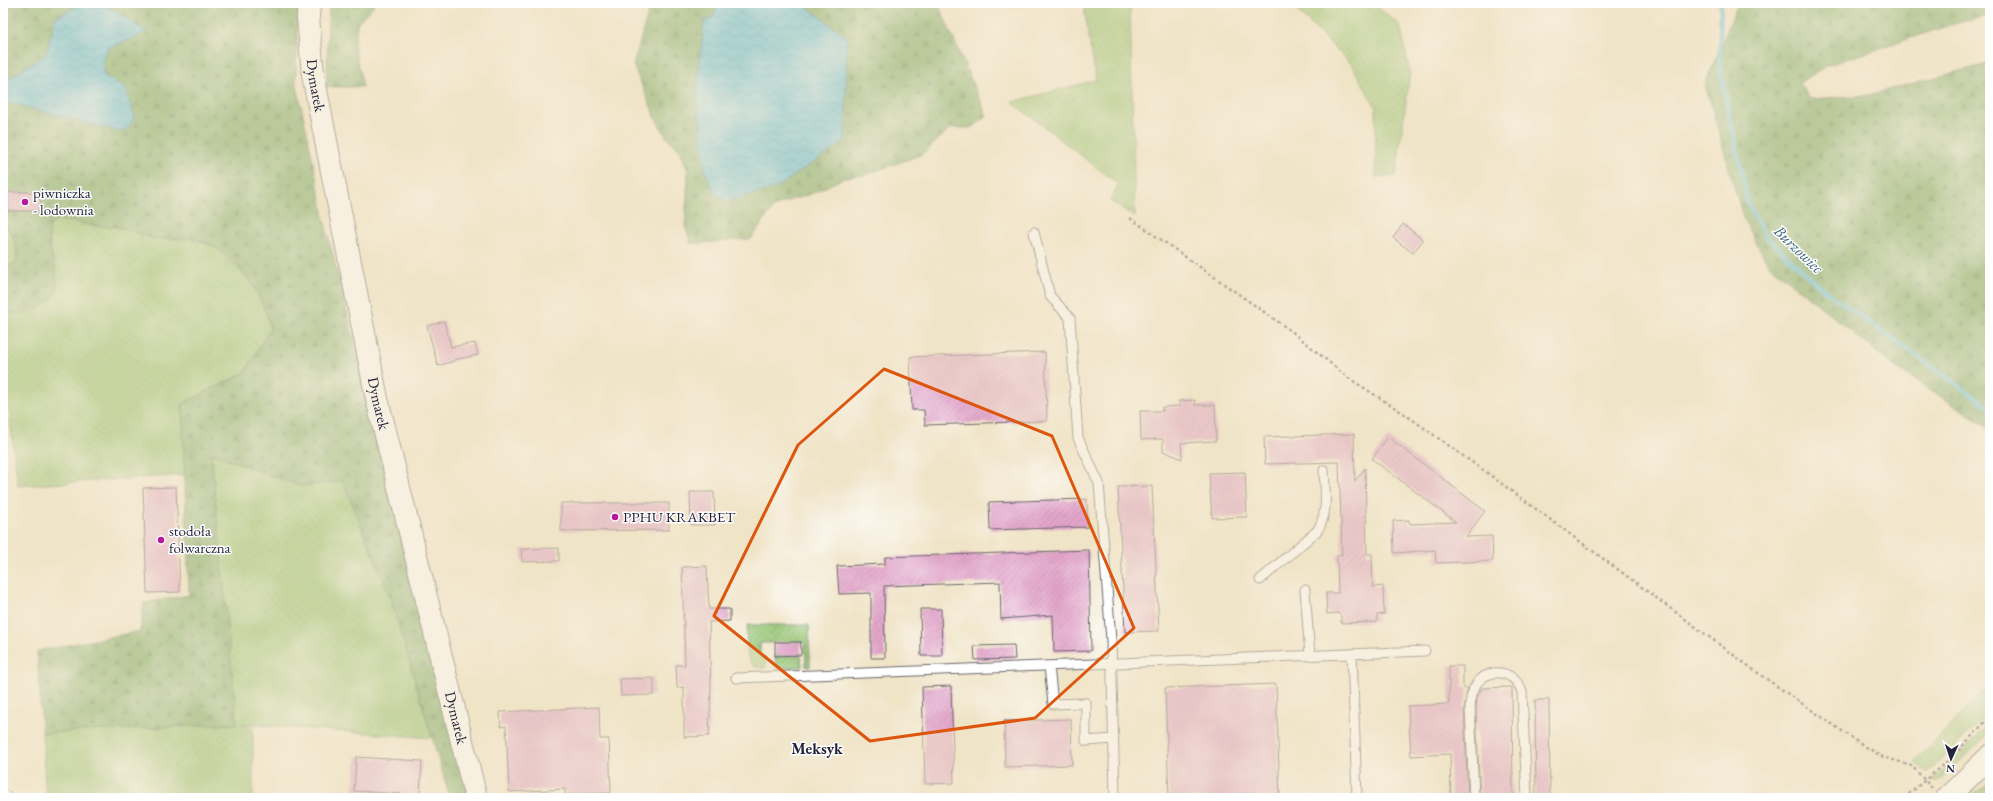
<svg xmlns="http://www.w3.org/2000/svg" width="1993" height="801" viewBox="0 0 1993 801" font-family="'EB Garamond',serif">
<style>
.grass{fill:url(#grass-dots);stroke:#5c7458}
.forest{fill:url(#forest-firs);stroke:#4e6650}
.water{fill:url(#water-waves);stroke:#40708c}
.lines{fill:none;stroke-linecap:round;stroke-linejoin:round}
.stream{stroke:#5fbfdd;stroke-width:4.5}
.building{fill:url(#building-hatch)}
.lane-casing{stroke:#6a666c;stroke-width:11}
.secondary-casing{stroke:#6a666c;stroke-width:24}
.primary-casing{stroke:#6a666c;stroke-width:24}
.path{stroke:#6a666c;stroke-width:2.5;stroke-dasharray:3 3;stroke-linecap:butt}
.lane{stroke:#fff;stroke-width:9}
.secondary{stroke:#fff;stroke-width:22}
.primary{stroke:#fff;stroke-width:22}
.marked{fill:none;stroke:#de560e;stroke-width:3;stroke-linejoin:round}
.poi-dot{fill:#b5179e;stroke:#fff;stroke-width:1.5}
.labels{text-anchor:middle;stroke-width:3;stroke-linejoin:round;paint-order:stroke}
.street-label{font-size:15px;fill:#22223b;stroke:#fff}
.poi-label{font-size:15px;fill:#22223b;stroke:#fff;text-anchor:start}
.water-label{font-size:16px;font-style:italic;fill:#3a617c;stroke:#fff}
.neighbourhood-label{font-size:16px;font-weight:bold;fill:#22223b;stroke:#fff}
</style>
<defs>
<pattern id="grass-dots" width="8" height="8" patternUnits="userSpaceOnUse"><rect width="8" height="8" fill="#97c574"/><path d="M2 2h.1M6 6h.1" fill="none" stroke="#82a965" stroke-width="1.8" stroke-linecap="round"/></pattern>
<pattern id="forest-firs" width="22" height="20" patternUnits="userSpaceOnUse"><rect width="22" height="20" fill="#79aa66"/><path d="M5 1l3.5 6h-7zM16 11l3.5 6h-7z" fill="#638a55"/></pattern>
<pattern id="water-waves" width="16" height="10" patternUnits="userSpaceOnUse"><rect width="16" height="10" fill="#5fbfdd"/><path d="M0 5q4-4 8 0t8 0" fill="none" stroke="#4e9bb4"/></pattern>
<pattern id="building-hatch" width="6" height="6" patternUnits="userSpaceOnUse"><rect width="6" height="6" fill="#e3a5ca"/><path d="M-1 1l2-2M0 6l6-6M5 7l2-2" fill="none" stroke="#c28eae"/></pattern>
</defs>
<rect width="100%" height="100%" fill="#fff"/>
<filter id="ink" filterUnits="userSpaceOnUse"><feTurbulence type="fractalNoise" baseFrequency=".025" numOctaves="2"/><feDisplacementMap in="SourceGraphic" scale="8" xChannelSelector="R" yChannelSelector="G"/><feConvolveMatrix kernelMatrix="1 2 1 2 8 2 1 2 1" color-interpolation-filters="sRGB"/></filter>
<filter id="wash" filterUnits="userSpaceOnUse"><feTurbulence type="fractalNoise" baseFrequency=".012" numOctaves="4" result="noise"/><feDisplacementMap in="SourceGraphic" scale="16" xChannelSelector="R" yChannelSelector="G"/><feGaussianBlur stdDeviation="0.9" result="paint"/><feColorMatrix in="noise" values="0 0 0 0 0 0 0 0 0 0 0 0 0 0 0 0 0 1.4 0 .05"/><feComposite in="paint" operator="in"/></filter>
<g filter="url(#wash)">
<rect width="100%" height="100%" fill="#f0e4c7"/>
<path class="grass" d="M1083,3H1130L1135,217L1110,201L1118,184L1012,102L1096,80Z
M1289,3H1372L1400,25L1410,72L1396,176L1375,177L1376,108L1352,65Z
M61,220L95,226L118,227L157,239H196L216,248L239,268L257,292L269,320L270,329L245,372L182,404L185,475L18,486L3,361V312L12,314L56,268C51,252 47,240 51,223Z
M3,222C13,234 19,247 16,262L3,270Z
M211,453L300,486L343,481L390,596L432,738L241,724L253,728V798H46L42,733L237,724Z
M748,625H809L810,667H806L805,642L760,643V657H765L766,668C748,669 747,658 747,643C746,637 746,631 748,625Z
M801,655L802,667L776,668L775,656Z
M1990,685V712L1927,774L1915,761Z
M1990,723V732L1939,781H1932Z
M1990,779V786L1979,798H1971Z"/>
<path class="forest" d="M3,3H298L296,81L323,209L324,219L469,798H450L390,596L343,481L300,486L211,453L237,724L42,733L37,651L140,631L144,603L189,595L182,404L245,373L270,329C264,292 235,251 197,239C183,235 166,242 149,237C139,234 128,229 117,227C110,226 103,227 96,226C79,224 68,218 51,223C49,231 48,239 50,248C53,271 69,292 39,308C27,314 17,315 3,312V270L16,262C19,247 13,234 3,222Z
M329,3H376L358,22L354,45L363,87H326C328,58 327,31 329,3Z
M644,3H938L987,116L972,128H951L923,154L865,175L846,177L811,194L791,200L774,207L751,239L691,244L685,226L688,171L681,152L667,138L656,119L633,65L649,10Z
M1748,3H1990V15L1951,25L1826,66L1799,83L1810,99L1868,95L1990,63V431L1982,423L1895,367L1768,264L1743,218L1705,84L1737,6Z"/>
<path class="water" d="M715,3H801L847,37L845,141L776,188L727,201L715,194L705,170L697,91L704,21L712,18L716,11Z
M78,6H107L147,32L107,49L102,63L104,75L125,88L134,116L129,128L118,131L3,101V82L46,54L56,17Z"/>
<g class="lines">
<path class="stream" d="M1721,3L1719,65L1748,203L1765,236L1821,288L1990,408"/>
</g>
<g id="blocks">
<path class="building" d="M8,192H41V211H8Z
M1403,224L1423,240L1413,253L1393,238Z
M444,321L451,347L475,343L478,355L454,360V361L438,366L427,326Z
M1045,352L1047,421L925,425L924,410H912L910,357Z
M1195,400V405H1215L1216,441L1181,443L1182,459L1163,451V439L1141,440L1140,411H1163L1162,407L1180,406L1179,401Z
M1354,434L1355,481L1365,468L1367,554H1372L1373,587L1383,586L1384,614L1377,615V622L1341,623V616L1338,613L1327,614L1326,593H1338L1337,555H1342L1339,462L1265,464L1264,437Z
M1388,437L1485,511L1466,537L1492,536L1493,561L1436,563L1435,550L1394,553L1393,521L1409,520L1410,524L1456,522L1372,459Z
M1245,472L1247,517L1212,518L1209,473Z
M1152,486L1159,631L1125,632L1118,487Z
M176,487L180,592L147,593L143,488Z
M690,492H714L715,525H691Z
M1087,499L1088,527L990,530L989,502Z
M561,503H669V530L561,531Z
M559,548V561L522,562L521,549Z
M1089,550L1091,651L1054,652L1053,615L1001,619L1000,582L884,586L885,658H871V593L839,594L837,566L885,564V557Z
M707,566L709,609H730V621L709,622L711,687L709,736L684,737V687L677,688L676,665H685L682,567Z
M920,609H941L942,656H921Z
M775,642H801V655L775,656Z
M1014,645L1015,659L975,660L974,646Z
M1449,666H1463V688H1468L1464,709L1468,798H1451L1450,754L1411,756L1408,706L1449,704Z
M654,678V695L621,696L620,679Z
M1276,684L1280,798H1169L1165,688Z
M951,686L954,783L925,784L922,687Z
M1512,687L1513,798H1480L1476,709L1477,697L1482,688Z
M1535,700H1549L1550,798H1536Z
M599,707L600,739H609L611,793L565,795V789L509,792L506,726L501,727L500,712Z
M1071,719L1072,765L1005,767L1004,721Z
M356,757L422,761L420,795L354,791Z"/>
</g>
</g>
<g filter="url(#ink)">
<use href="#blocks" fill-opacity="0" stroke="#6a666c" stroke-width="1"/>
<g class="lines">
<defs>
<path id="lane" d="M1034,232L1050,296L1070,318L1078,438L1099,483L1111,640L1115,798
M1260,580L1317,531C1329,513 1325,491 1324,470
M1305,590L1310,656
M1352,654L1357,798
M1049,666L1053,704L1086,703V741L1114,739
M736,678L1425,651
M3,794L9,798
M1474,798C1473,774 1472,751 1471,727C1471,716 1468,702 1473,691C1482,666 1514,667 1522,692L1527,798"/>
<g id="secondary">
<path id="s1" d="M309,3L308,17L313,75L377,399L476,798"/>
</g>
<path id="primary" d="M1947,798L1990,756"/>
</defs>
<use href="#lane" class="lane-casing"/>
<use href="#secondary" class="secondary-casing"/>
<use href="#primary" class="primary-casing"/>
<path class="path" d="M1130,218L1294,333L1347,377L1403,413L1490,475L1762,676L1861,744L1883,757L1911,765L1932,788
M1904,798L1951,758L1990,717"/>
<use href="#lane" class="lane"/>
<use href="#secondary" class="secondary"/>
<use href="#primary" class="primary"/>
</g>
</g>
<path d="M0 0H1993V801H0ZM884,369L1052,436L1134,628L1035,718L870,741L714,616L798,445Z" fill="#f0e4c7" fill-opacity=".55" fill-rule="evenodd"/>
<path class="marked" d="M884,369L1052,436L1134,628L1035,718L870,741L714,616L798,445Z"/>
<g class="poi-dot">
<circle cx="25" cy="202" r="4"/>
<circle cx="615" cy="517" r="4"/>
<circle cx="161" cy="540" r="4"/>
</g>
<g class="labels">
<g class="street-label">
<text dy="5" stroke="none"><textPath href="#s1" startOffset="83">Dymarek</textPath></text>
<text dy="5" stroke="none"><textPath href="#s1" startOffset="407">Dymarek</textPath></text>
<text dy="5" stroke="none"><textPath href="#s1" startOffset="731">Dymarek</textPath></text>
</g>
<g class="poi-label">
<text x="33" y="198">piwniczka<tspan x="33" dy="17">- lodownia</tspan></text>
<text x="623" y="522">PPHU KRAKBET</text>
<text x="169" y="536">stodoła<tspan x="169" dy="17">folwarczna</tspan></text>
</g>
<g class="water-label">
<text transform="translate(1799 249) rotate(44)" y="6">Burzowiec</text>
</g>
<g class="neighbourhood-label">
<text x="817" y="754">Meksyk</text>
</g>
</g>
<rect width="1993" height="801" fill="none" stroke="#fff" stroke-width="16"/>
<g transform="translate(1951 759) rotate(183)" stroke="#ffffff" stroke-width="3" paint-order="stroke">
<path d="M0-3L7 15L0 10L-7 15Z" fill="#22223b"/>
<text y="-6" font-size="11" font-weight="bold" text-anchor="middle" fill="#22223b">N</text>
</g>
</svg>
